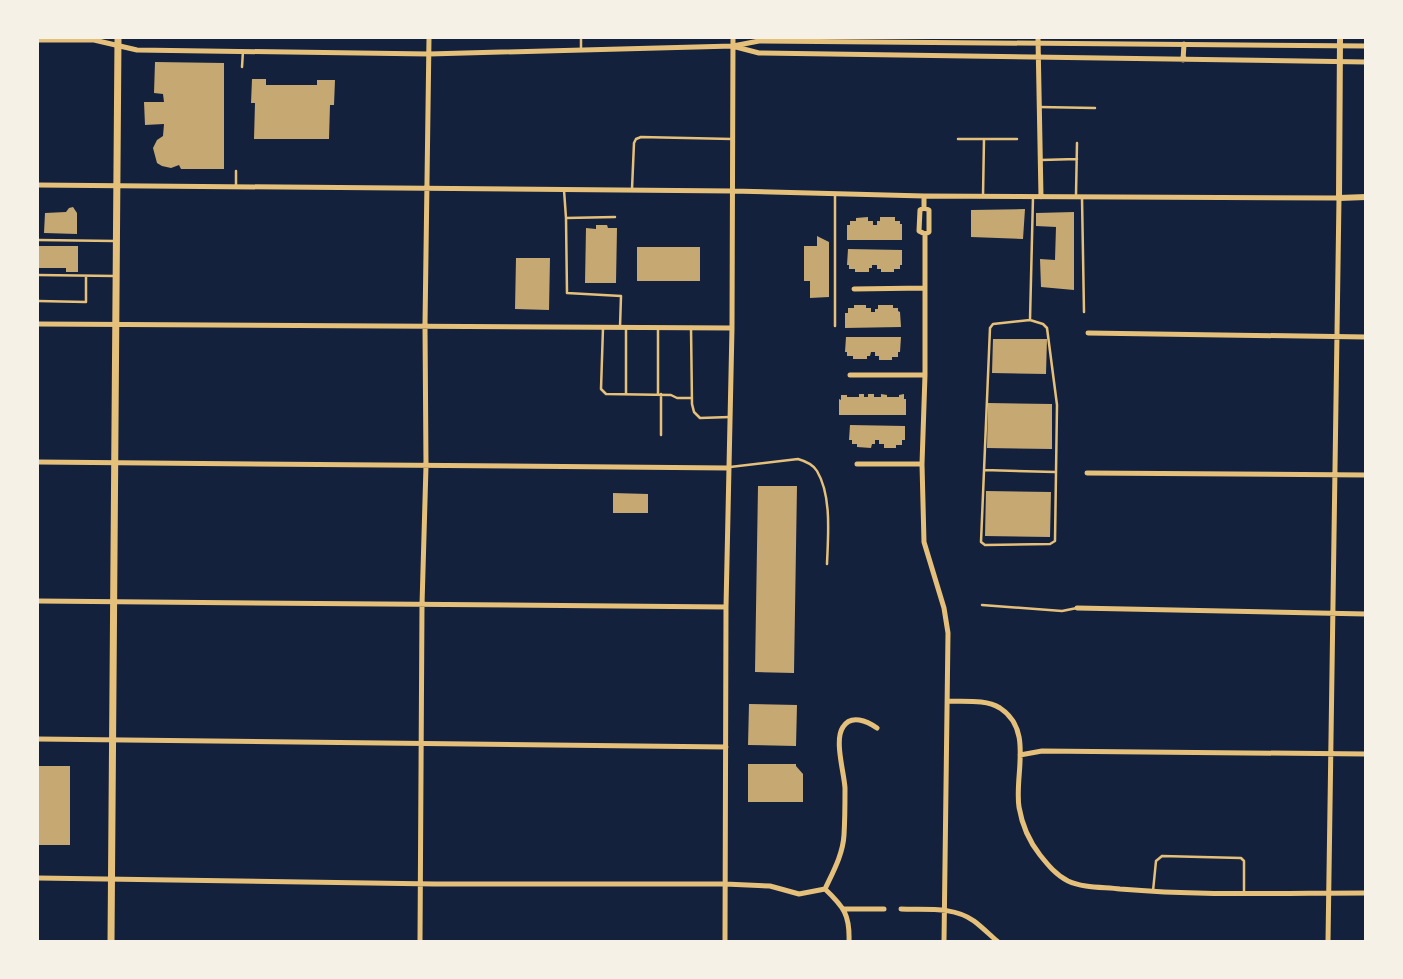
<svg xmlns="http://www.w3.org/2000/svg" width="1403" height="979" viewBox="0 0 1403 979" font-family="Georgia,serif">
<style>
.building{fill:#c6a872}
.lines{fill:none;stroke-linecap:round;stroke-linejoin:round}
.service{stroke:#e5c07b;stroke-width:2.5}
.minor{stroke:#e5c07b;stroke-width:5}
.tertiary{stroke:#e5c07b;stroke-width:6}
.secondary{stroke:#e5c07b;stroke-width:7}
</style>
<rect width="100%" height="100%" fill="#14213d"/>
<path class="building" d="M155,62L224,63V169H181L179,165L171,168L162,166L157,163L153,148L157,140L163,136L164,124L145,125L144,102H164L163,94L154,93Z
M252,79H266V85H317V80H335L334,105H330L329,139H254L255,103H251Z
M73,207L77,213V234L44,233L45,213L66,212L69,208Z
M1025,209L1023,239L971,237V210Z
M1074,212V290L1041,287L1040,259L1055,260L1056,227L1036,226V213Z
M868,217V221H873V225H877V221H880V217H895V221H900V224H902V240H847V225H850V221H856V218Z
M596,225H607L608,228H617L616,283H585L586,228L596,229Z
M817,236L829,242V297L810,298V281H804V246H817Z
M38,246H78V272H66V268H38Z
M637,247H700V281H637Z
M848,249L902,250V265H900V269H894V272H881V269H877V265H872V268H869V272H855V269H849V265H847Z
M516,258H550L549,310L515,309Z
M854,305H866V308H871V312H875V309H878V305H893V308H898V311L900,312L901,327L845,328V313H848V308H854Z
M846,337H901L900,352H898V357H892V360H879V356H875V352H871L870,356H867V359H853V356H847V352H845Z
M993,339H1047L1046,374L992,373Z
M859,394H864V397H868V394H874V397H881V394L887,395V397H899V395L904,394V399H906V415H839V399L841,400V395H847V397H859Z
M988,403L1052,404V449L987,448Z
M850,425L905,426V440H902V445H896V448H884V444H879V440H875V444H872L871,448L857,447V444H852V440H849Z
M758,486H797L794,673L755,672Z
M986,491L1051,492L1050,537L985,536Z
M613,493L648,494V513H613Z
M749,704L797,705L796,746L748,745Z
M748,764H796V766L803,774V802H748Z
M38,766H70V845H38Z"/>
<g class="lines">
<path class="service" d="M581,49V38
M242,67L243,51
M1039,107L1095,108
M958,139H1017
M1041,160L1077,159
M236,186V171
M632,189L634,143L636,139L641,137L732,139
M564,190L566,218
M1076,195L1077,143
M983,196L984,139
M1082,197L1084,312
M615,217L566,218L567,293L621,296L620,327
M38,240L115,241
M38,275L115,276
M38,301L86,302V276
M1030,320L993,324L990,328L981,542L985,545L1050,544L1055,541L1057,405L1047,328L1043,324L1030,320L1033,197
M835,326V195
M691,327L692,404L694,412L700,418L730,417
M603,328L601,389L606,394L671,395L677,398H692
M626,394V328
M658,394V329
M661,435V394
M730,467L798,459C805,461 813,464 817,471C832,496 828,536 827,564
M984,470L1055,472
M982,605L1062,611L1077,608
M1153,891L1156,861L1162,856L1241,858L1244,861V893"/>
<path class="minor" d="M1038,38L1041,197
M38,40H94L137,50L429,54L733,46L759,41L1366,46
M736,47L759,53L1366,62
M1183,60L1184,44
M38,185L732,191L924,196L1339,198L1328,942
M924,196V208L920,210L919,231L925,234
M924,208L929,210V232L925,234V375L922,464L924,542L944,608L948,633L944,942
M854,289L925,288
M38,324L732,328
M1088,333L1366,337
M850,375H925
M38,462L728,468
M857,464H922
M1087,473L1366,475
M38,601L726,607
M1077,608L1366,614
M948,701C964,702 985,699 1000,708C1034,730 1014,775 1019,807C1022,825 1029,841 1040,855C1048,865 1056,875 1068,881C1083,888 1103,887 1120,889C1201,896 1284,893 1366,893
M38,739L726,747
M1020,755L1042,751L1366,754
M38,878L435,884H725L770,886L799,894L825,889C833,872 843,854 844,835C845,819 845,803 845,788C844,772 834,740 843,727C851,714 867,721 877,728
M825,889C844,907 850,915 849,942
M844,909H884
M901,909C926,910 953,906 974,921C982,927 990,935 998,942
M420,942L422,605L426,466L425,325L429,38
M725,942L726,607L732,328L733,38"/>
<path class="tertiary" d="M1340,38L1339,198L1366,197"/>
<path class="secondary" d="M111,942L118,38"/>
</g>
<rect width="1403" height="979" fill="none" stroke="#f6f1e7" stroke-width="78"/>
</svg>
